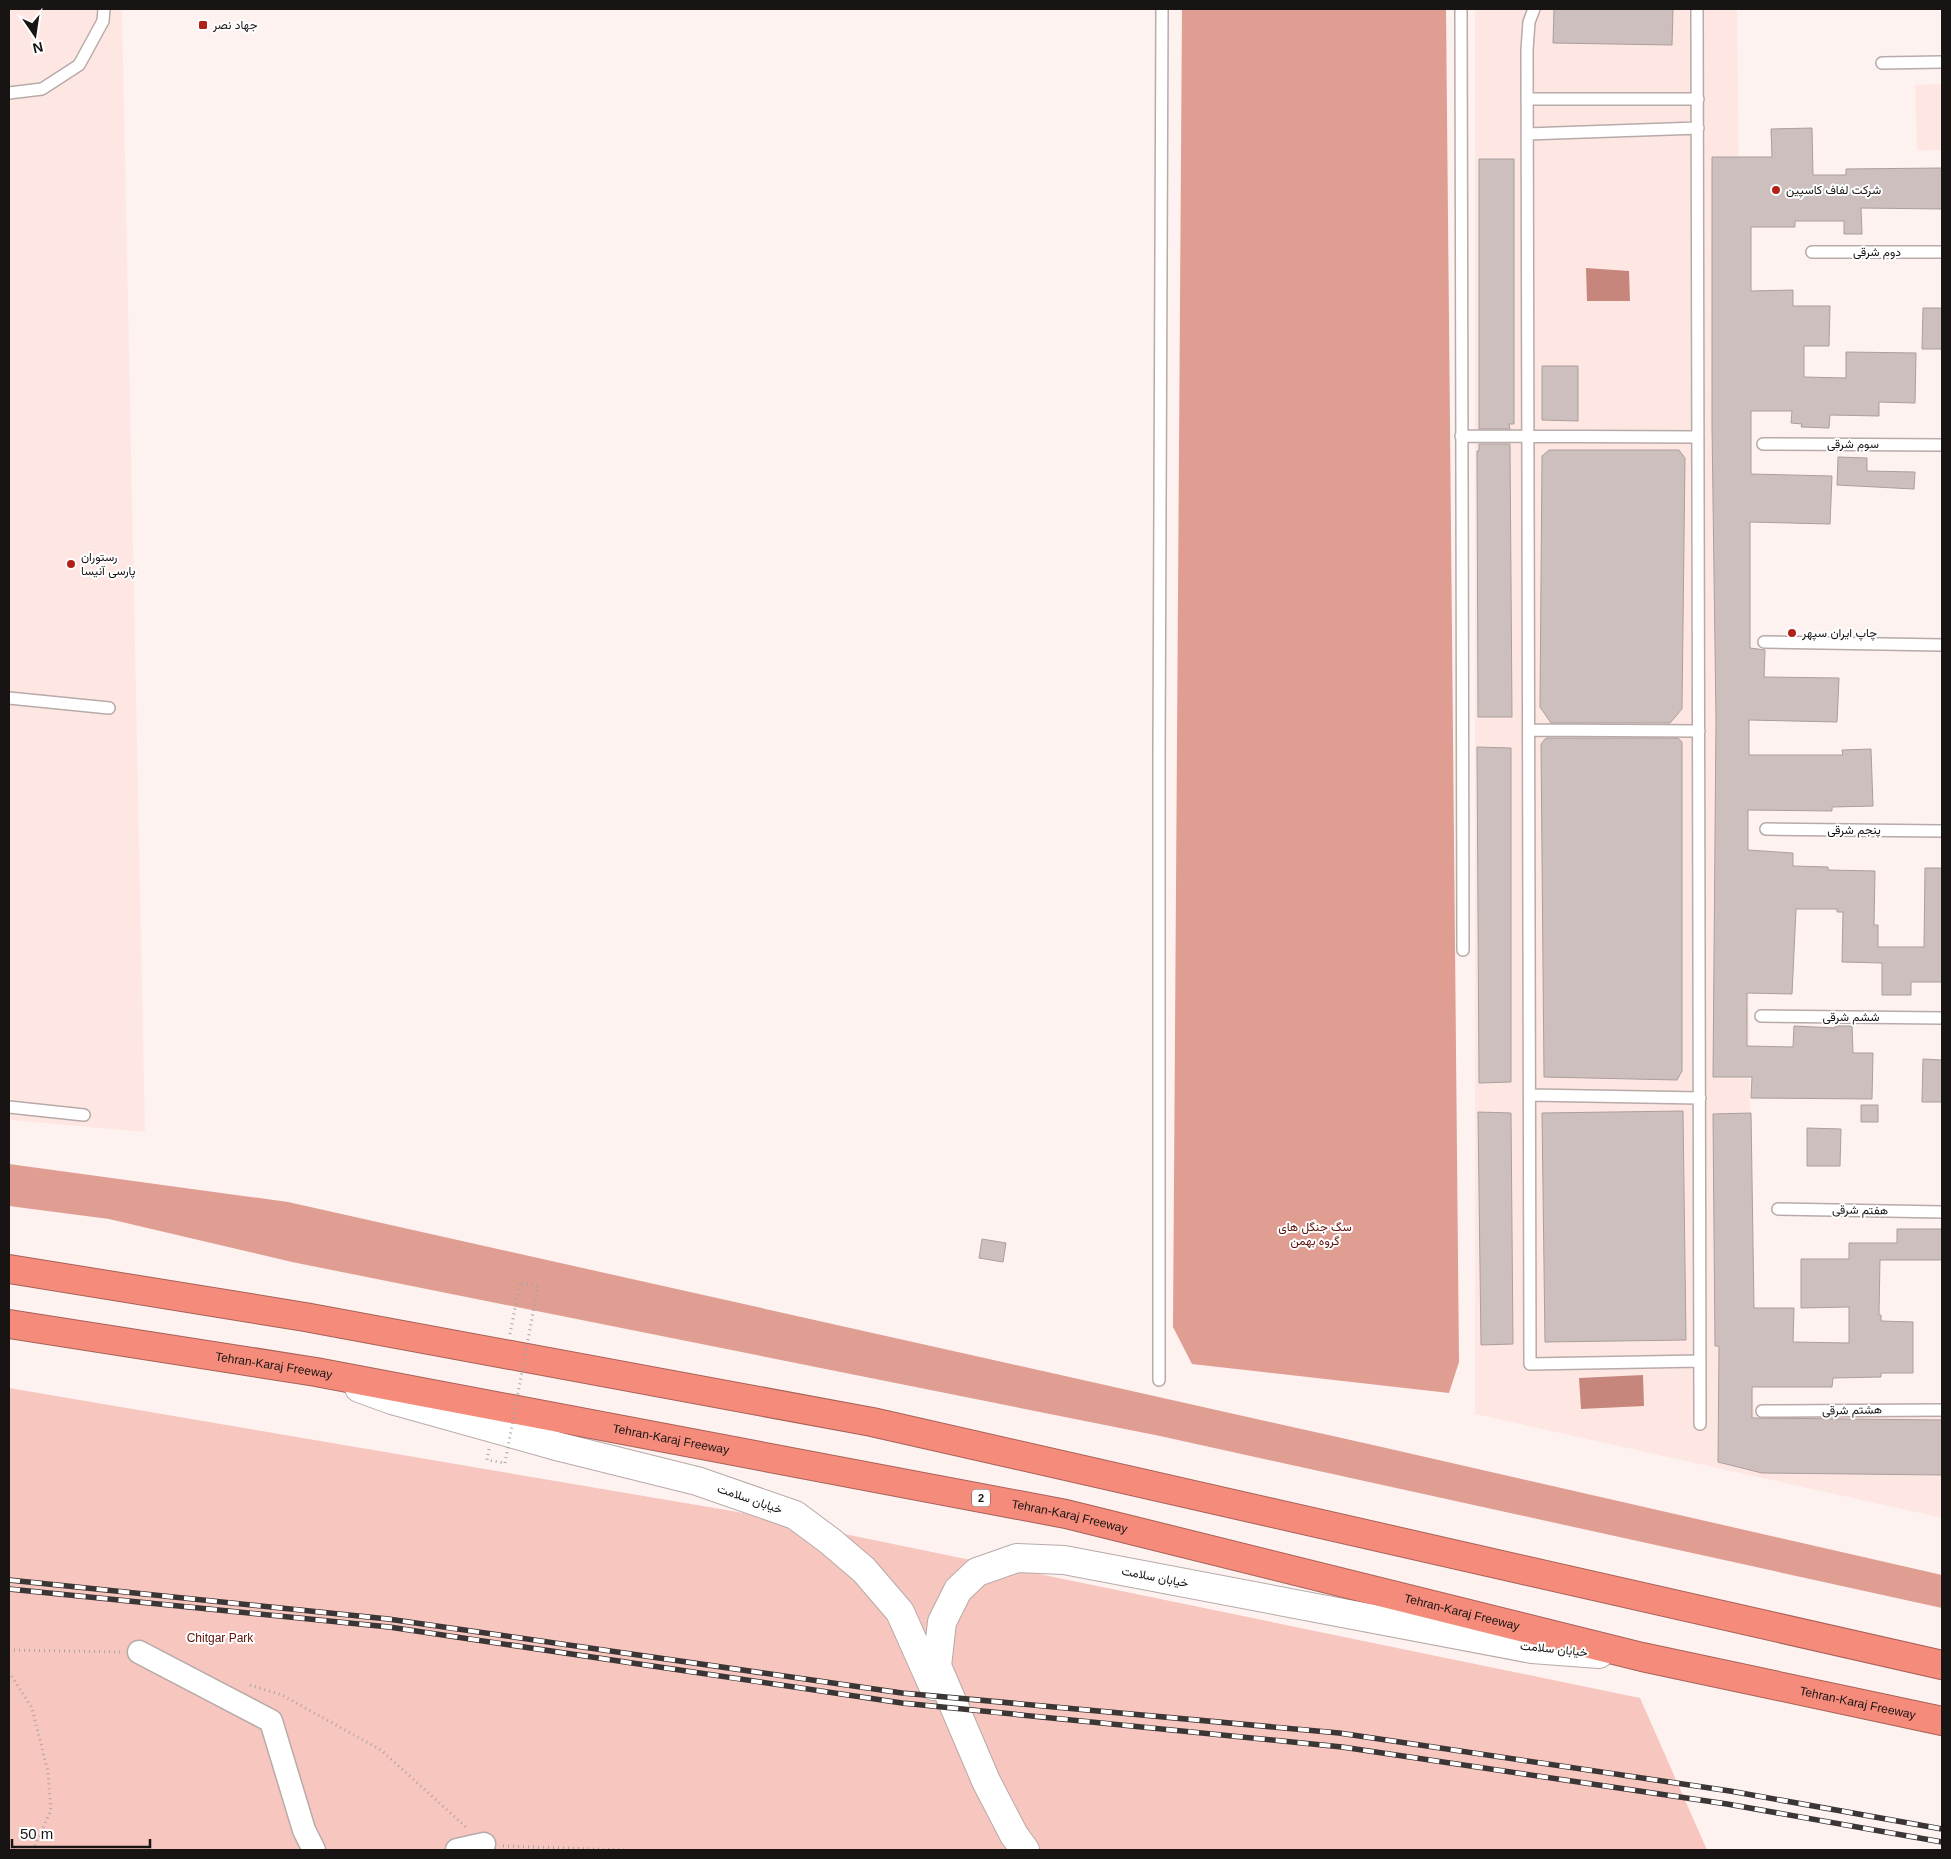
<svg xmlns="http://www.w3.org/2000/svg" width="1951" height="1859" viewBox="0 0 1951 1859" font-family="Helvetica,Vazirmatn,sans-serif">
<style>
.built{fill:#fee7e3}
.green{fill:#f7c6be}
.forest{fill:#e09d92}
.water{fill:#c7867c}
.building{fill:#ccbfbd;stroke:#ab9e9c}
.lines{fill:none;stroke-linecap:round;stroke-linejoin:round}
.lane-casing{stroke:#b7aaa8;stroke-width:14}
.street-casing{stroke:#b7aaa8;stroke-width:25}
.secondary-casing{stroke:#b7aaa8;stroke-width:30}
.highway-casing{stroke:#a76157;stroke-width:30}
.path{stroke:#aba3a1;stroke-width:3;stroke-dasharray:1 4;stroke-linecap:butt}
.lane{stroke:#fff;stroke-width:11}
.street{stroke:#fff;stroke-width:22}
.secondary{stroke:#fff;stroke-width:28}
.highway{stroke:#f48b7b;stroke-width:28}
.rail-casing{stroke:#3b3635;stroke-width:5.5}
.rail{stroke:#fff;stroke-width:4;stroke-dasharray:11;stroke-linecap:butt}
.path-bridge{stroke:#aba3a1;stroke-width:3;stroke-dasharray:1 4;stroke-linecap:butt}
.poi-dot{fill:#b12117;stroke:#fff;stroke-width:2}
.labels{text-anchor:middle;stroke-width:4;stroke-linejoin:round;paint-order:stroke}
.shield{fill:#fff;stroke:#5d5a5a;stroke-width:1}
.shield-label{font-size:11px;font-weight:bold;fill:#181413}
.poi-label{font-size:12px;fill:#181413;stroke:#fff;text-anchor:start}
.street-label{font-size:12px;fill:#181413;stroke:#fff}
.park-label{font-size:12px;fill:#5d0f08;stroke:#fff}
</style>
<rect width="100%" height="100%" fill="#fdf2f0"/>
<path class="built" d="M9,9H122L145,1132L9,1120Z
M1475,9H1737L1754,1415L1942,1414V1518L1475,1414Z
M1942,84V150L1917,151L1915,85Z"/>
<path class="green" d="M9,1388L738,1512L1640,1698L1707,1850H9Z"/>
<path class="forest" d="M1182,9H1446L1459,1362L1449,1393L1192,1364L1173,1327Z
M9,1164L288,1202L1373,1445L1942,1575V1608L1160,1436L292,1262L109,1219L9,1206Z"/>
<path class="water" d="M1586,268L1629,271L1630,301H1587Z
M1643,1375L1644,1406L1581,1409L1579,1378Z"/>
<path class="building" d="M1554,9H1673L1672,45L1553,43Z
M1812,128L1813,175H1846V169L1942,168V209L1861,208L1862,234H1844V221H1795V227H1751V291L1793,290V306H1830L1829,346H1804V377L1846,378V352L1916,353L1915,403L1879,402V416L1830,415L1829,428L1801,427L1802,424L1791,423L1792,411H1751V474L1832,476L1830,524L1750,522V648L1765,650L1764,677L1839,678L1837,722L1749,720V755H1843L1842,750L1871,749L1873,806L1832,807V811L1748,810V850L1793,853V866L1828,867V870L1875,871L1874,925H1878V947H1924L1925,868H1942V982H1911V995H1882V963L1842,962L1843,912H1837V909H1796L1792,994L1747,993V1046L1793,1047L1794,1026L1835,1028V1026H1852L1853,1053H1873L1872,1099L1751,1098L1752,1077H1713L1716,720L1712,426V157H1772L1771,129Z
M1479,159H1514V424H1509L1510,429H1479Z
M1923,308H1942V349H1922Z
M1542,366H1578V421L1542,420Z
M1479,444H1510L1512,717H1478L1477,451H1479Z
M1549,450H1679L1685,458L1682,709L1670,723H1551L1540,707L1542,456Z
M1838,457L1867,458V471L1915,472L1914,489L1837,485Z
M1546,738H1678L1682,742V1071L1677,1080L1544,1077L1541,744Z
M1477,747L1511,748V1082L1479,1083Z
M1923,1059L1942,1060V1102H1922Z
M1861,1105H1878V1122H1861Z
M1683,1111L1686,1340L1545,1342L1542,1113Z
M1478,1112L1511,1113L1513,1344L1481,1345Z
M1751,1113L1754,1308H1794L1793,1342L1849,1343V1307L1801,1308V1259H1849V1243H1897V1229H1942V1260H1880L1879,1315H1881V1321L1913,1322V1373H1881V1377L1833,1378L1832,1387H1752V1418L1942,1420V1475L1762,1473L1718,1462L1719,1346H1715L1713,1114Z
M1807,1128L1841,1129L1840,1166H1807Z
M982,1239L1006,1243L1003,1262L979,1258Z"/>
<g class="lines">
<defs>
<path id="lane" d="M1461,9L1463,950
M1534,9L1529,22L1527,50L1530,1364L1700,1361
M1697,9L1700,1424
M1882,63L1942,62
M9,93L42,89L79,65L103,21L104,9
M1527,99H1698
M1527,134L1698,128
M1812,252H1942
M1461,436L1698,437
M1763,444L1942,445
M1764,642L1942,645
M9,698L109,708
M1529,730L1699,731
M1766,829L1942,831
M1761,1016L1942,1018
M1530,1095L1700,1098
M9,1107L84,1115
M1778,1209L1942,1212
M1159,1380V753L1162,9
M1762,1411L1942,1410"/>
<path id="street" d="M139,1652L271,1721L304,1830L314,1850
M457,1850L484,1844"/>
<path id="secondary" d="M359,1388L392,1400L560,1447L697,1481L795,1515L830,1541L864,1570L900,1612L933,1686
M1025,1850L1014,1835L986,1781L937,1666L942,1622L958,1590L977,1572L1017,1558L1064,1560L1532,1649L1599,1654"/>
<g id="highway">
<path d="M9,1269L305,1317L872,1422L1942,1665"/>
<path id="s1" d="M9,1324L316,1372L1066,1514L1642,1657L1942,1721"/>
</g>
</defs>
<use href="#lane" class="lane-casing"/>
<use href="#street" class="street-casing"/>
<use href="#secondary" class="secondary-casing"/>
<use href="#highway" class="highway-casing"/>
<path class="path" d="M510,1334L520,1282L538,1286
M489,1449L487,1460L505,1463
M9,1650L121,1652
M9,1672L32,1708L48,1772L51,1810L33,1850
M250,1685L282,1695L381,1750L467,1828
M503,1846L626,1850"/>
<use href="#lane" class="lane"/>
<use href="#street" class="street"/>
<use href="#secondary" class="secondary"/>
<use href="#highway" class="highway"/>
<defs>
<path id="rail" d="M9,1580L388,1619L902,1693L1339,1733L1730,1791L1942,1829
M9,1589L389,1627L902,1703L1342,1747L1727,1804L1942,1842"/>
</defs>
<use href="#rail" class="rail-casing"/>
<use href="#rail" class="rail"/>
<path class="path-bridge" d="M505,1463L538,1286"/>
</g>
<g class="poi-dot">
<rect x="198" y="20" width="10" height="10" rx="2.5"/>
<circle cx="1776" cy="190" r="5"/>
<circle cx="71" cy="564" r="5"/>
<circle cx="1792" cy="633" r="5"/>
</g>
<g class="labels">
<rect class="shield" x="972" y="1489.5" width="18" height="17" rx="4"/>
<g class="shield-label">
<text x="981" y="1502">2</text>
</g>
<g class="poi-label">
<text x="213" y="29">جهاد نصر</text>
<text x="1786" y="194">شرکت لفاف کاسپین</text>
<text x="81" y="561">رستوران<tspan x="81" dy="14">پارسی آنیسا</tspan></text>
<text x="1802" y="637">چاپ ایران سپهر</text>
</g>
<g class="street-label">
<text x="1877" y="256">دوم شرقی</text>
<text x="1853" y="448">سوم شرقی</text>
<text x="1854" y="834">پنجم شرقی</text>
<text x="1851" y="1021">ششم شرقی</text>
<text transform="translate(1860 1210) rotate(1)" y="4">هفتم شرقی</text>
<text dy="4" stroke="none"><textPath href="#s1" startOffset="268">Tehran-Karaj Freeway</textPath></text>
<text transform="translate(1852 1410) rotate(-1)" y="4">هشتم شرقی</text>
<text dy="4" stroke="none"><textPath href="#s1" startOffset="672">Tehran-Karaj Freeway</textPath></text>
<text transform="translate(750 1499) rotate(19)" y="4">خیابان سلامت</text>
<text dy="4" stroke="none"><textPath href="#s1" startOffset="1078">Tehran-Karaj Freeway</textPath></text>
<text transform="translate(1155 1577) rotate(11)" y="4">خیابان سلامت</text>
<text dy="4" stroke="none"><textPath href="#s1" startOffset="1482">Tehran-Karaj Freeway</textPath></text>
<text transform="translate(1554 1649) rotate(6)" y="4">خیابان سلامت</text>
<text dy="4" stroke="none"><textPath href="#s1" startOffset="1888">Tehran-Karaj Freeway</textPath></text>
</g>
<g class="park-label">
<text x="1315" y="1231">سگ جنگل های<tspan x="1315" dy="14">گروه بهمن</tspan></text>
<text x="220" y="1642">Chitgar Park</text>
</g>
</g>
<rect width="1951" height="1859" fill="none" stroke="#181413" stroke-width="20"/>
<g transform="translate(35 35) rotate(167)" stroke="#ffffff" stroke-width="4" paint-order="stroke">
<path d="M0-4L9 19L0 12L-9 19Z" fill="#181413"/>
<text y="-8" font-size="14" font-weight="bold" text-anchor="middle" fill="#181413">N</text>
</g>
<path d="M12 1839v8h138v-8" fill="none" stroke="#181413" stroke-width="2.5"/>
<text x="20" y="1839" font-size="15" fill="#181413" stroke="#ffffff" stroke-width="4" paint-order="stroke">50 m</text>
</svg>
